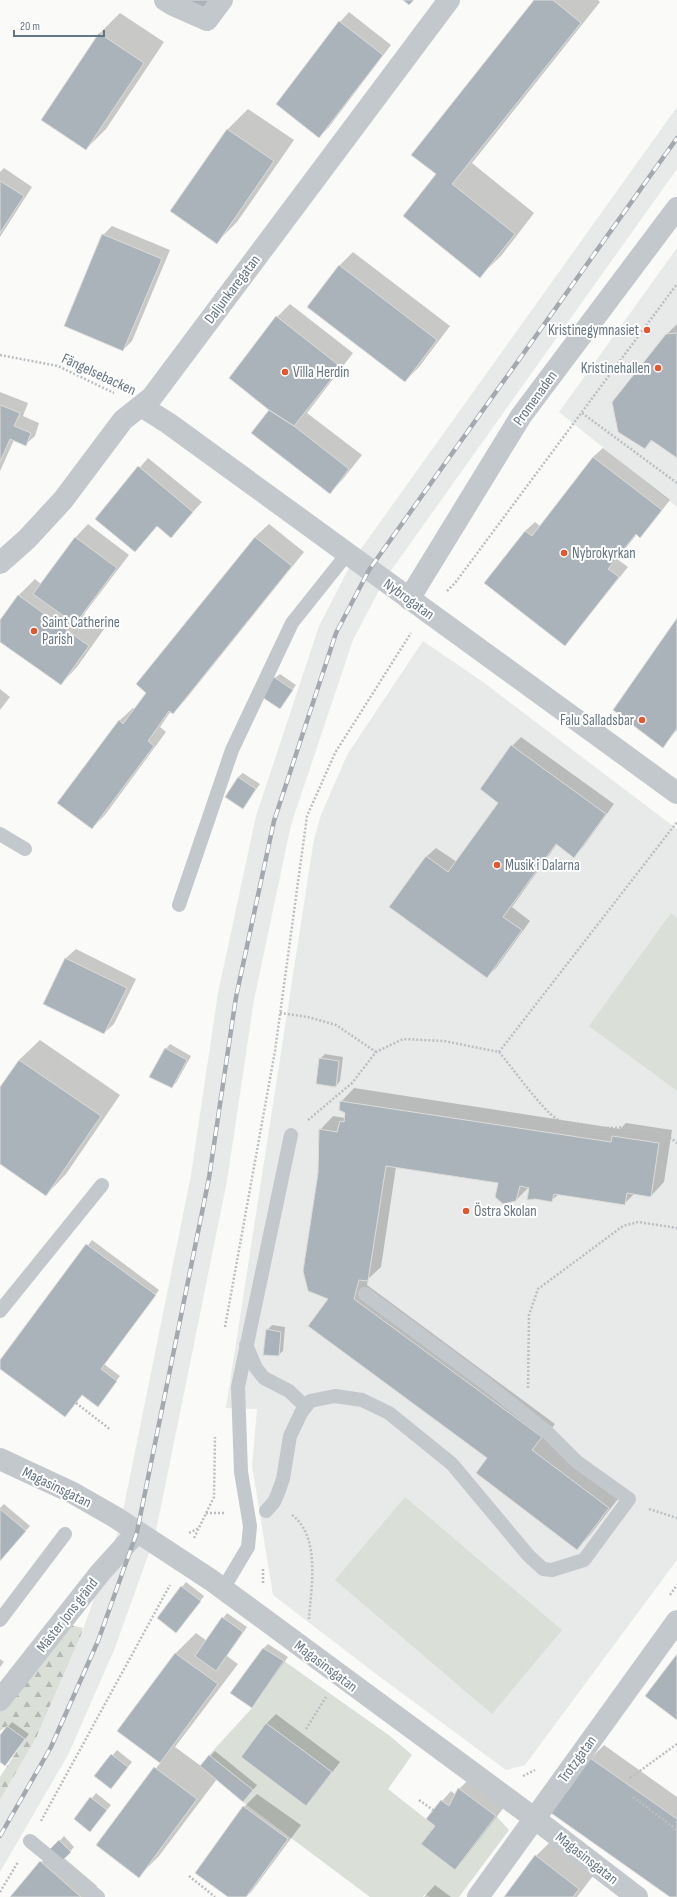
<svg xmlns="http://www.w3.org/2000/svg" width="677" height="1897" viewBox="0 0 677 1897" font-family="'Sofia Sans Condensed',sans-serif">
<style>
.built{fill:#e8e9e9}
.green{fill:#dadfd7;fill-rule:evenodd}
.forest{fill:url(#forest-firs)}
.shadow{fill:#0003}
.building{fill:#aab3b9;stroke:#dcdcda}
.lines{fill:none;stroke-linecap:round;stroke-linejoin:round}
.path{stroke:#bbbfc2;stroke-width:2.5;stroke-dasharray:2 2;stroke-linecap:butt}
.lane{stroke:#c3c8cc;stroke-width:14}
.street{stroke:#c3c8cc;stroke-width:22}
.rail-casing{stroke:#a2aab0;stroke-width:4.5}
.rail{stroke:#fff;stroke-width:3;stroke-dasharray:9;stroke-linecap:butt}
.poi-dot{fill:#e4572e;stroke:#fff;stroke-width:1.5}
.labels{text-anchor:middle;stroke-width:4;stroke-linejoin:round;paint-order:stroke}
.street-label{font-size:15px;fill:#657683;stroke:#fff}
.poi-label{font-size:15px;fill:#657683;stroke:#fff;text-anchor:start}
</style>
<defs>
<pattern id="forest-firs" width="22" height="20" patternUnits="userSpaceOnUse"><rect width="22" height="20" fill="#dadfd7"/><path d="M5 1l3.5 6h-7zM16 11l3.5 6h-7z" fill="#b4b9b4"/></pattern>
</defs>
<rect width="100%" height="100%" fill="#fafaf8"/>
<path class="built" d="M677,107V169L385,579L353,640L291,825L254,1000L227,1181L155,1536L115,1648L68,1755L0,1872V1800L36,1738L81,1635L120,1526L191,1175L218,993L256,816L319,626L353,560Z
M677,248V507L559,412Z
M423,641L483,682L677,829V1560L525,1765L506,1770L376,1674L273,1595L252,1466L257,1409L226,1408L314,839L321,815L347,755Z"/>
<path class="green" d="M671,913L677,918V1091L589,1026Z
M405,1497L562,1630L492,1714L335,1580Z
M284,1661L390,1736L412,1755L388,1789L435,1826L422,1844L455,1870L496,1816L509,1830L459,1897H430L425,1894L423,1897H370L243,1802L253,1790L209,1755L252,1708ZM266,1723L332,1772L306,1806L241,1757Z"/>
<path class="forest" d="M70,1625L83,1628L81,1635L36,1738L0,1800V1777L25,1739L7,1726L0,1731V1700Z"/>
<path class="shadow" d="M536,0H598L600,2L472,163L534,213L501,256L480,276L437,174Z
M349,12L391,45L329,127L319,137L277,104L340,22Z
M120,13L164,42L106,129L86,149L42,120L100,33Z
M248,109L294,140L237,222L217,242L171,211L228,129Z
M4,168L32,187L0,237V172Z
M112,226L170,250L132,341L123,350L103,235Z
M353,252L450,326L419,367L405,381L308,307L340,265Z
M290,304L353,353L307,413L362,455L343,479L330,493L271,409L277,317Z
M677,324V457L653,440L644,448L666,335Z
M0,392L28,403L23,416L39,423L35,436L25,445L14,440L0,471Z
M603,448L670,500L649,527L640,536L637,534L617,559L628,567L565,645L485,583L525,531L535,522L540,526L593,457Z
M148,458L202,502L171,536L158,525L135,551L96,519Z
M88,524L129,555L84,614L104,629L77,667L61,684L0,640V622L18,596L35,579L41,584L75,538Z
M269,524L304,552L186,699L173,713L171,711L160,727L166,732L105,815L92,828L119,721L133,708L135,709L147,692L137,684L255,537Z
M677,620V730L663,746Z
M280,674L296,685L280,708L275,678Z
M0,689L10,697L0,710Z
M521,737L614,804L583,847L574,856L557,844L512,907L530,921L496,968L487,977L426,857L436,848L457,862L500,802L512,746Z
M243,773L260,784L243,807L238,777Z
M76,949L136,979L114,1024L104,1033L44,1003L66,958Z
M40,1040L120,1095L66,1174L46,1195L0,1163V1088L19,1060Z
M170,1044L191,1056L176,1083L171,1087L166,1049Z
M325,1054L343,1057L340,1081L336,1086L320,1059Z
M354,1088L620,1129L626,1123L672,1130L664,1182L651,1196L635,1193L625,1203L559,1194L552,1200L530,1186L516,1200L499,1182L396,1167L381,1267L368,1279L367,1285L555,1424L545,1437L621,1495L590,1535L577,1549L329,1299L319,1174L320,1130L333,1116L345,1118L346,1112L341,1102Z
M92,1240L159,1290L104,1364L120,1376L102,1401L83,1394L65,1416L0,1367V1362Z
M272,1325L285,1327L283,1351L278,1355L267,1330Z
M4,1504L30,1526L0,1561V1508Z
M186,1582L204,1596L181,1627L182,1587Z
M227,1613L247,1627L227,1656L238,1664L175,1747L201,1766L215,1751L257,1785L248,1796L217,1779L159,1856L139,1876L97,1845L161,1762L119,1731L176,1653L196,1633L207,1641Z
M268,1644L288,1657L252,1707L264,1648Z
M0,1659L4,1662L0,1667Z
M276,1714L340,1762L315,1795L306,1805L242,1757L267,1723Z
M12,1722L29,1734L9,1760L0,1761V1736Z
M604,1745L677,1797V1897H671L553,1812L591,1758Z
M117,1750L132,1762L115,1783L96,1776Z
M468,1780L505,1806L464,1859L455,1869L437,1825L442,1801L451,1791L456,1795L459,1789Z
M96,1793L111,1805L94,1826L75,1819Z
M257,1794L301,1825L252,1891L246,1897H229L196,1873L244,1807Z
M64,1836L74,1847L64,1858L97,1886L87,1897H11Z
M556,1836L599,1868L577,1897H505L536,1856Z
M435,1885L451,1897H424Z"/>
<path class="building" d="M188,0H210L203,10Z
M403,0H414L409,5Z
M534,0H553L581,23L452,184L515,234L480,278L403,216L436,174L411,155Z
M339,21L383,55L319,138L276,104Z
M99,33L144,63L86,150L41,120Z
M227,129L274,161L217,244L170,211Z
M0,181L24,196L0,233Z
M102,234L162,259L123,351L64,326Z
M339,265L437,340L405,382L307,307Z
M276,316L341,367L294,426L269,410L229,378Z
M677,333V458L651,440L645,449L618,432L612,402L666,334Z
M0,405L20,413L14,426L31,433L26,446L10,439L0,462Z
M269,410L294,426L349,469L330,494L251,433Z
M593,457L662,510L640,538L636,534L608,569L619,577L565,646L484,583L525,531L532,536Z
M138,466L193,512L171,538L157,526L135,552L95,519Z
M75,537L117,568L75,624L33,594Z
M255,537L292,566L173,714L169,711L148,741L154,746L92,829L57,803L119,720L123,724L146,693L136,684Z
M18,595L89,646L61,685L0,642V620Z
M677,618V728L663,748L613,710Z
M274,677L293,690L280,709L262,697Z
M511,745L606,814L574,858L556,844L503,917L522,930L487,978L389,907L426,856L448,872L498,803L480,789Z
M238,777L256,789L243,809L225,797Z
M65,958L127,988L104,1034L43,1004Z
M165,1048L187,1060L172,1088L149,1077Z
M319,1058L339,1061L336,1087L316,1084Z
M19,1060L101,1116L46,1196L0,1164V1087Z
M340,1101L611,1142L612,1136L659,1143L651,1197L627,1193L625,1205L554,1194L552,1202L535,1199L527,1200L529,1188L520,1186L516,1201L503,1204L495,1197L498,1183L386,1166L368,1281L359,1280L354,1299L542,1437L532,1450L609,1508L577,1550L476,1473L487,1458L308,1326L328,1299L308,1291L303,1271L318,1173L319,1129L337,1132L340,1121L344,1122L345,1113L339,1110Z
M86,1244L156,1295L101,1369L117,1381L98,1407L82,1395L65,1417L0,1369V1360Z
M266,1329L281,1332L279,1356L263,1355Z
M0,1509L26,1531L0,1561Z
M181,1586L201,1601L176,1633L157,1618Z
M222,1617L243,1632L216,1671L195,1656Z
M263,1648L284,1661L252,1708L230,1693Z
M175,1653L218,1684L160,1763L117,1731Z
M677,1654V1720L645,1696Z
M266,1723L332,1772L306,1806L241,1757Z
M7,1726L25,1739L5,1766L0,1762V1735Z
M111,1754L128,1767L111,1789L94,1776Z
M209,1755L253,1790L243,1802L200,1766Z
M590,1758L677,1819V1897H670L551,1813Z
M154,1767L197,1799L139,1878L96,1845Z
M458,1788L496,1816L455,1870L421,1844L435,1826L426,1819L441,1800L449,1806Z
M90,1797L107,1810L90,1832L74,1819Z
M243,1806L288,1839L246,1897H228L195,1873Z
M59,1840L71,1852L62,1861L50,1849Z
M535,1855L579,1889L573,1897H504Z
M40,1861L81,1897H10Z"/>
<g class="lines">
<path class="path" d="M0,355L58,366L114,393
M582,413L677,483
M447,591L455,583L677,284
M280,1013L308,1017L336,1025L376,1052
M499,1052L677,822
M308,1120L352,1083L376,1052L403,1039L444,1041L499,1052C512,1067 542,1110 557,1119C594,1139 644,1114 677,1143
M225,1327L275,1051L307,816L335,753L411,633
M528,1388L529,1315L538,1289L623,1226L638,1222L677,1228
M76,1403L111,1430
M649,1509L677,1518
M206,1513H226
M292,1515C321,1537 311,1587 309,1619
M189,1533L199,1528
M194,1538L214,1497L215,1437
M263,1583V1569
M670,1595L677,1585
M306,1729L326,1697
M523,1776L535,1770
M630,1778L677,1744
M633,1797L677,1830
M419,1800L433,1810
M41,1821L170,1585
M189,1876L215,1897
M0,1892L18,1862"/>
<path class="lane" d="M0,834L25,849
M179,905L232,750L292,623L347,554
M0,1311L102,1185
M246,1345L256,1368L264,1378L289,1391L305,1406
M266,1511L274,1502L278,1493L283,1479L290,1436L301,1413L310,1401L335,1396L362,1400L389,1413L452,1464L528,1555L543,1569L552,1570L584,1560L629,1499L577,1462L546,1431L484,1382L365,1294
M223,1589L248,1547L250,1526L241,1472L238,1387L291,1135
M0,1620L65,1534
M30,1841L98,1897"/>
<path class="street" d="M165,0L173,5L207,20L222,0
M141,406L168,423L677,793
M0,563L27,539L63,500L123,420L152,397L449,0
M409,599L521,416L677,208
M0,1459L73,1493L115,1517L211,1580L534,1818L637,1897
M0,1700L100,1573L137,1532
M478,1897L677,1621"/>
<defs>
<path id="rail" d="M0,1836L51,1747L98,1641L137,1532L209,1178L236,997L274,821L336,633L369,570L677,138"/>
</defs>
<use href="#rail" class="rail-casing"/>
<use href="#rail" class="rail"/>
</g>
<g class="poi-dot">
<circle cx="647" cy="330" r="4"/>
<circle cx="658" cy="368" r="4"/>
<circle cx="285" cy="372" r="4"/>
<circle cx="564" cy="553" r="4"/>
<circle cx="34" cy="631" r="4"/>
<circle cx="642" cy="720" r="4"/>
<circle cx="497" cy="865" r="4"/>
<circle cx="466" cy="1211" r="4"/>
</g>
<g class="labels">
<g class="street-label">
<text transform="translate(232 289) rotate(-53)" y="5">Daljunkaregatan</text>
<text transform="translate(99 374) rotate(25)" y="5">Fängelsebacken</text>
<text transform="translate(535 398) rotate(-54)" y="5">Promenaden</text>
<text transform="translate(409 599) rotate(36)" y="5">Nybrogatan</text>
<text transform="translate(57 1487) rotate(26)" y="5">Magasinsgatan</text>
<text transform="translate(67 1615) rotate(-52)" y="5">Mäster Jons gränd</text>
<text transform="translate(326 1666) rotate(37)" y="5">Magasinsgatan</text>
<text transform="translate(577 1759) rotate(-54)" y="5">Trotzgatan</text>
<text transform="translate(587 1858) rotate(38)" y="5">Magasinsgatan</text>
</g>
<g class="poi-label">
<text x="639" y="335" text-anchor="end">Kristinegymnasiet</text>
<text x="650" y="373" text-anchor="end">Kristinehallen</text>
<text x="293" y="377">Villa Herdin</text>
<text x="572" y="558">Nybrokyrkan</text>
<text x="42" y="627">Saint Catherine<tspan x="42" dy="17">Parish</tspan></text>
<text x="634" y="725" text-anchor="end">Falu Salladsbar</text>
<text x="505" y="870">Musik i Dalarna</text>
<text x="474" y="1216">Östra Skolan</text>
</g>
</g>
<path d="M14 30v6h90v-6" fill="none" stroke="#657683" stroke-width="2"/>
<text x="20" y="30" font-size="12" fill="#657683" stroke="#ffffff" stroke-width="3" paint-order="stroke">20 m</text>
</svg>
